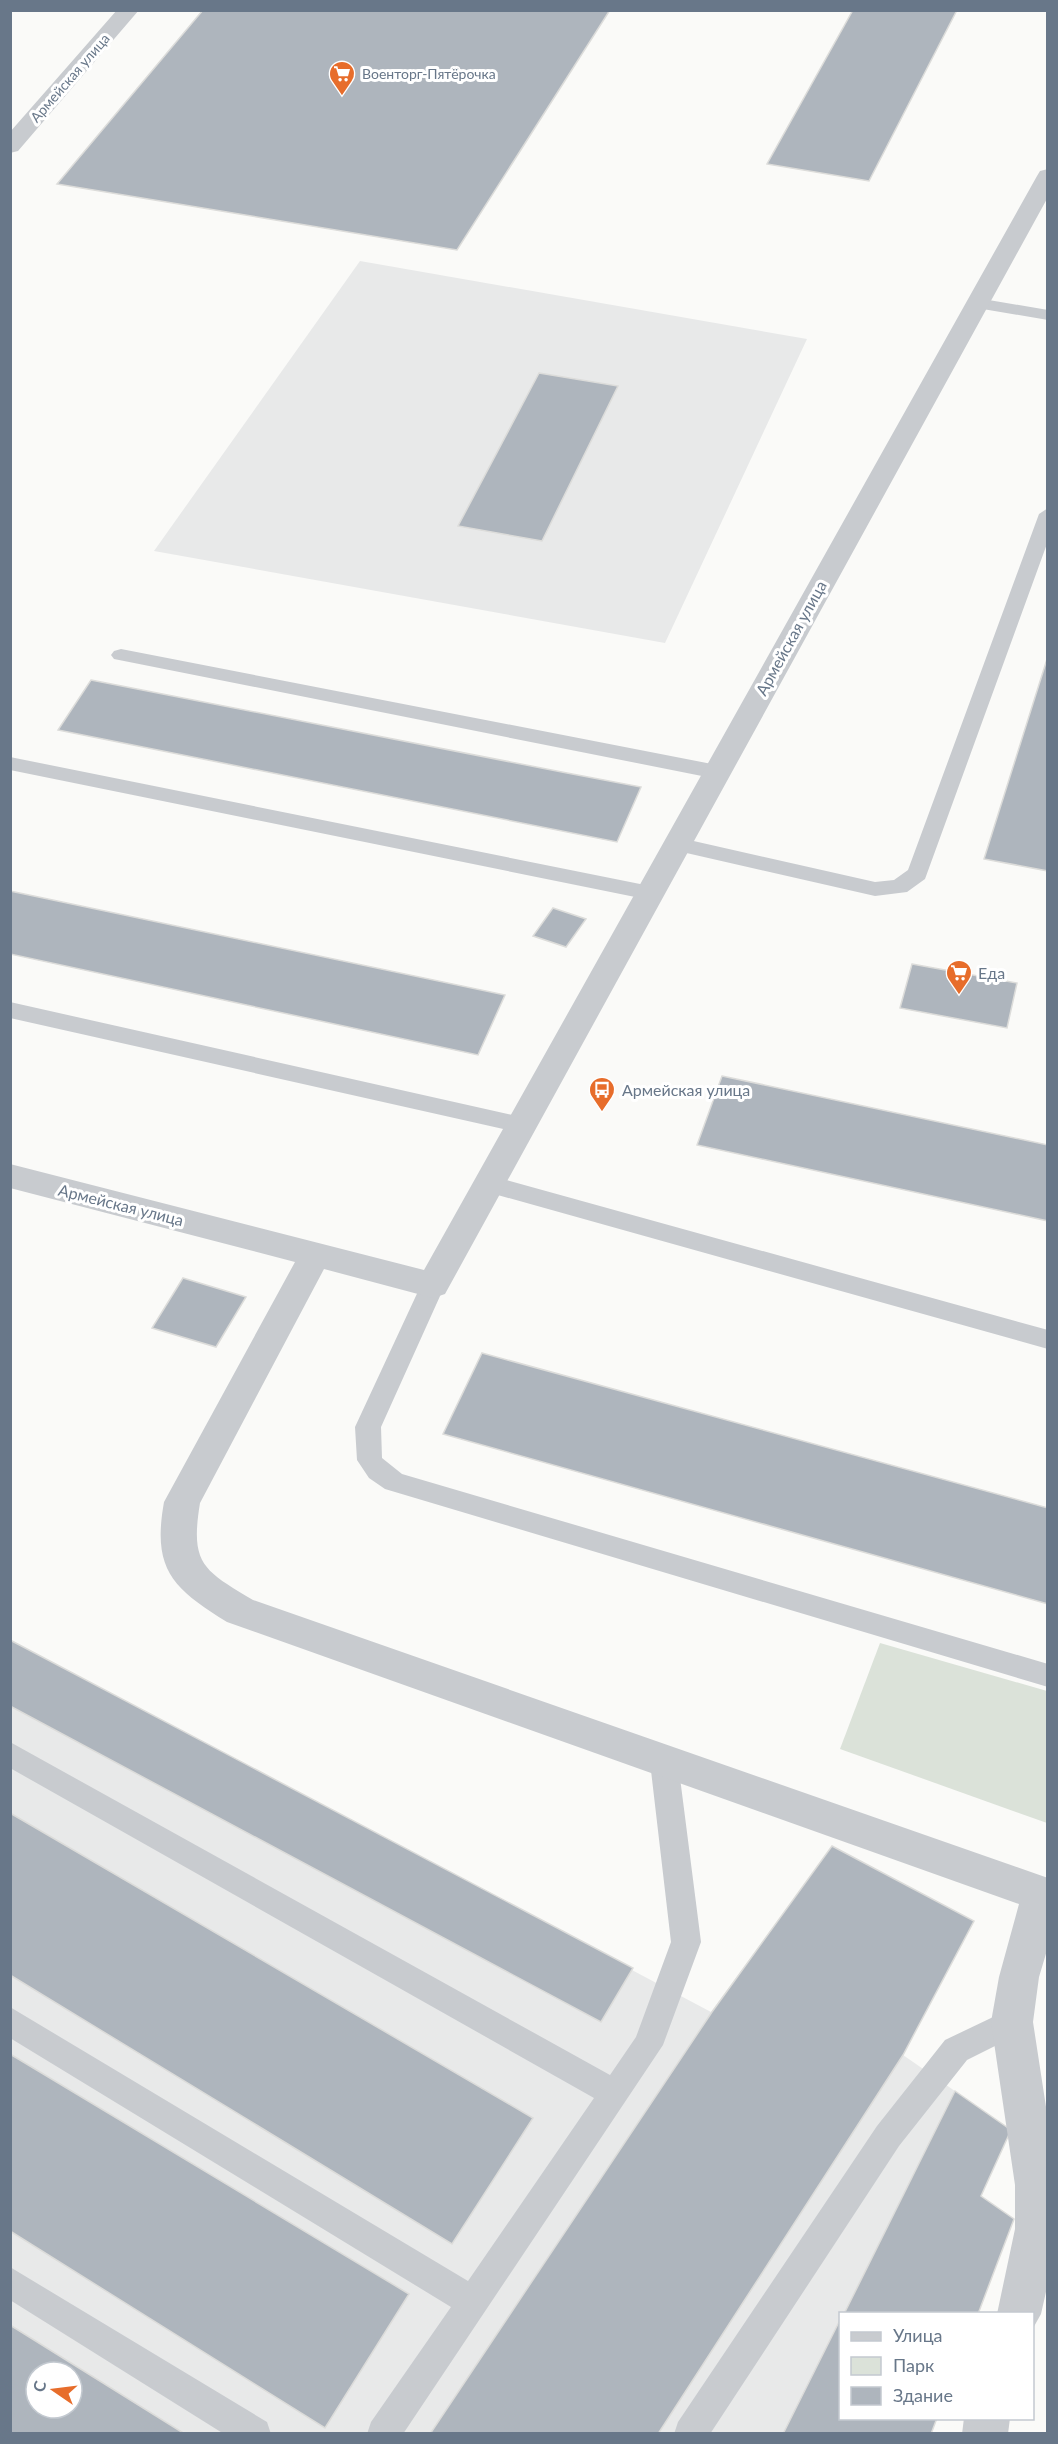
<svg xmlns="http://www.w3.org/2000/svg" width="1058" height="2444" viewBox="0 0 1058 2444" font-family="Lato,sans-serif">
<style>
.built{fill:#e8e9e9;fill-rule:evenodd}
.green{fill:#dbe2d9}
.building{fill:#aeb5bd;stroke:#dcdcda;stroke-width:1.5;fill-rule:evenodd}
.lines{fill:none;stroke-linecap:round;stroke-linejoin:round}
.lane{fill:#c8cbcf;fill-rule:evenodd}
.street{fill:#c8cbcf;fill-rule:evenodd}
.labels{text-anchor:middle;stroke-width:6;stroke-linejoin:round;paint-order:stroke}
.far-poi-label{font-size:14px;fill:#687789;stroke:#fff;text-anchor:start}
.far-street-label{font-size:14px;fill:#687789;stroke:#fff}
.street-label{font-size:16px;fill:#687789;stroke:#fff}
.poi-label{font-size:16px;fill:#687789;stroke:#fff;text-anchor:start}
</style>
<rect width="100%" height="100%" fill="#fafaf8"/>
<path class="built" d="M360,261L807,339L665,643L154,551Z
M10,1640L711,2012L832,1846L974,1921L903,2055L1011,2130L981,2196L1014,2219L978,2313L840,2314V2418L937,2419L931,2433H11ZM36,2372H72V2408H36Z"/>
<path class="green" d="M880,1643L1047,1691V1823L840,1749Z"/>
<path class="building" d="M203,10H610L457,250L57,184Z
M853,10H957L869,181L767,164Z
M539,373L618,386L542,541L458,526Z
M1048,656V871L984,859Z
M91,680L567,773L641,787L617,842L58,730Z
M10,891L505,995L478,1055L10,954Z
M553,908L586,919L566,947L533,936Z
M912,964L1017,983L1007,1028L900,1008Z
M722,1076L1048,1145V1221L697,1145Z
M183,1278L246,1297L216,1347L152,1328Z
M482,1353L1048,1508V1604L443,1434Z
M10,1640L633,1968L601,2022L10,1706Z
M10,1813L533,2118L452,2244L10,1975Z
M832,1846L974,1921L903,2055L658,2434H430L712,2012Z
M10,2054L409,2294L325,2428L10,2231Z
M955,2091L1011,2130L981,2196L1014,2219L978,2314H844Z
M840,2320V2418H937L931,2434H783Z
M10,2325L185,2434H10ZM36,2372H72V2408H36Z"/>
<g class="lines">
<path class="lane" d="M977,298L1048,310V320L971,307L968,303Z
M1048,508V541L925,879L907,892L875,896L669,849L665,844L669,839L676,837L875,882L894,880L908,870L1039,514Z
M121,649L717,765L724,767L727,772L724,777L717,779L114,659L111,655L114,651Z
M10,757L650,886L658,888L661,893L658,898L650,900L10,770Z
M10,1002L521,1117L529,1119L533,1125L529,1131L521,1133L10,1018Z
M488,1175L1048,1330V1349L480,1190L476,1184L480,1178Z
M433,1276L442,1278L445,1285L381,1427L382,1458L402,1474L1048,1664V1687L385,1489L369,1478L357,1460L355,1427L421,1285L424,1278Z
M10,1742L610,2075L636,2037L671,1942L650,1762L654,1753L664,1750L674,1753L678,1762L701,1942L663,2045L403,2434H367L371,2422L451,2307L10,2038V2007L468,2281L594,2098L10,1768Z
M1012,2008L1023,2012L1027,2022L1023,2032L967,2060L899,2146L710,2434H674L678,2422L877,2126L945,2040Z
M10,2267L267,2422L271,2434H224L10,2300Z"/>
<path class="street" d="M117,10H139L18,151L10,153V132Z
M1048,169V197L445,1294L433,1298L324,1269L200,1503C190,1564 203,1570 253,1600L1048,1878V1947L1039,1977L1033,2022L1048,2120V2283L1041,2314L1032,2330V2314H997L1015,2229V2185L991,2022L999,1977L1019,1904L227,1622C172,1588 152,1569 164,1502L295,1262L10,1188V1164L424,1270L1037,176L1040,171Z
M964,2418H1010L1008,2434H962Z"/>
</g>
<defs>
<symbol id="supermarket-pin" viewBox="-11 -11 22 30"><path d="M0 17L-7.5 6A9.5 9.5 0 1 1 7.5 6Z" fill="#e76d2b" stroke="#fff"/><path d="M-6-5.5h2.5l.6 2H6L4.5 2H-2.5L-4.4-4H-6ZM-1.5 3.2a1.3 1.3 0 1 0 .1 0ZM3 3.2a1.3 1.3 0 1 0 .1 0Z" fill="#fff"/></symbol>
<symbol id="bus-pin" viewBox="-11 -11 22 30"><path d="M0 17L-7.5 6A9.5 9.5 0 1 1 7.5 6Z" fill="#e76d2b" stroke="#fff"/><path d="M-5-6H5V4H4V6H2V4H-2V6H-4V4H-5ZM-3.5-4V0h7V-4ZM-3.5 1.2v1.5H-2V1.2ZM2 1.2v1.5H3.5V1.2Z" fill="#fff"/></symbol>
</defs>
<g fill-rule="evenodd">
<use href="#supermarket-pin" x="327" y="59" width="30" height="40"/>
<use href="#supermarket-pin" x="944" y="958" width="30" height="40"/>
<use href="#bus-pin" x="587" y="1075" width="30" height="40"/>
</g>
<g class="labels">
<g class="far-poi-label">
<text x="362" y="79">Военторг-Пятёрочка</text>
</g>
<g class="far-street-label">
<text transform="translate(70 78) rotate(-49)" y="5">Армейская улица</text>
</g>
<g class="street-label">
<text transform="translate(791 638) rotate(-61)" y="6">Армейская улица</text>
<text transform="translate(121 1205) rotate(14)" y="6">Армейская улица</text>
</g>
<g class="poi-label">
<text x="978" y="979">Еда</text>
<text x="622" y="1096">Армейская улица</text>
</g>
</g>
<rect width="1058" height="2444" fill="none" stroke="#687789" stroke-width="24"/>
<rect x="839" y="2312" width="195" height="108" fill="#ffffff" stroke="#c3c9d0" stroke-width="1.5"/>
<rect x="851" y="2332" width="30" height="9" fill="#c8cbcf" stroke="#c3c9d0" stroke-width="1.5"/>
<text x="893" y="2342" font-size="18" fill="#687789">Улица</text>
<rect x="851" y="2357" width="30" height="18" fill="#dbe2d9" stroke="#c3c9d0" stroke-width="1.5"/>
<text x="893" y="2372" font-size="18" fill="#687789">Парк</text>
<rect x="851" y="2387" width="30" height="18" fill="#aeb5bd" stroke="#c3c9d0" stroke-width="1.5"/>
<text x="893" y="2402" font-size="18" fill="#687789">Здание</text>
<g transform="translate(54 2390) rotate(284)"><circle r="28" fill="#ffffff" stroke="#c3c9d0" stroke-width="1.5"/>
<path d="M0-4.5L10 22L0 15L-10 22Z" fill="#e76d2b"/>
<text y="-9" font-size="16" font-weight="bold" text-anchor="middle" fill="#687789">С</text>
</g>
</svg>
